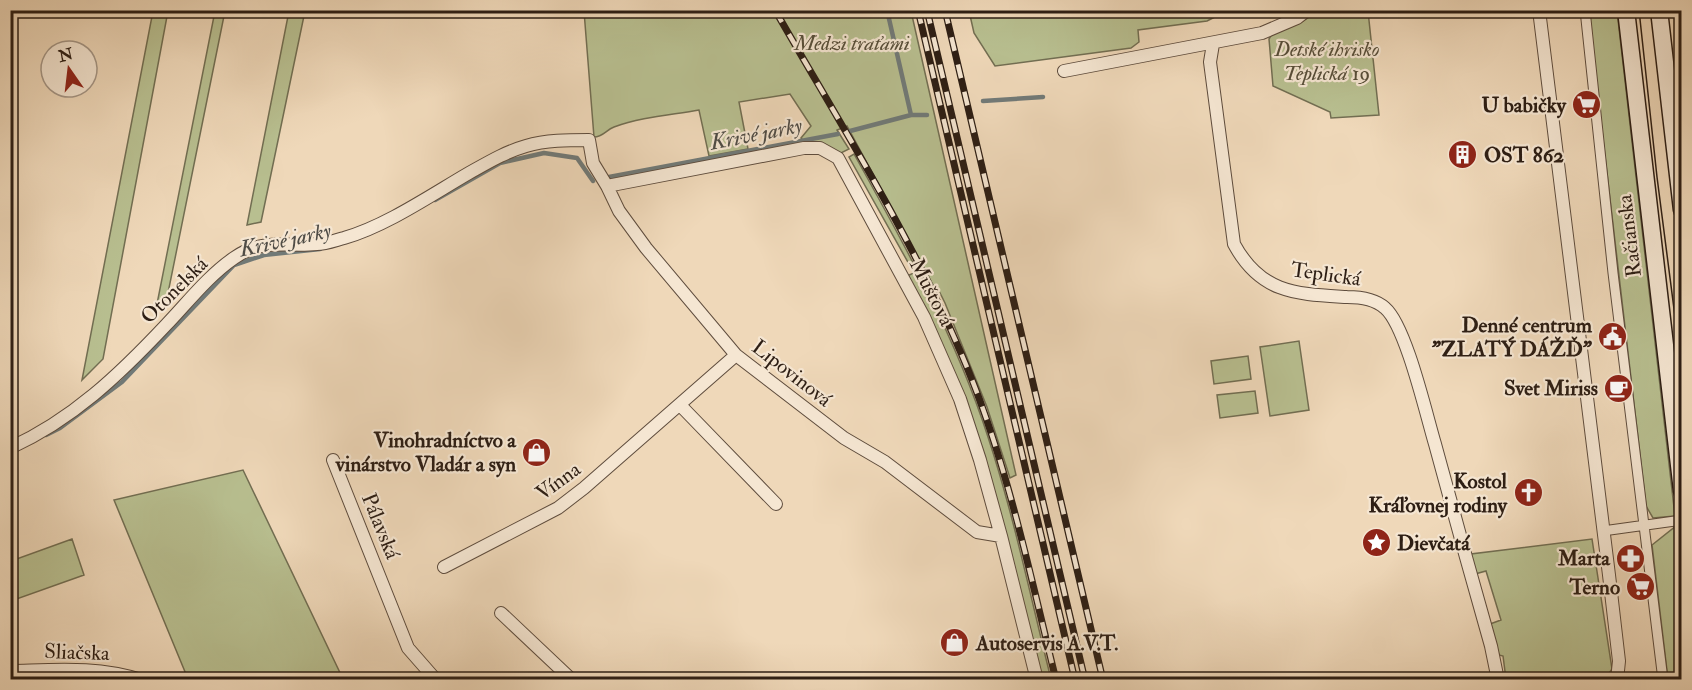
<svg xmlns="http://www.w3.org/2000/svg" width="1692" height="690" viewBox="0 0 1692 690" font-family="'IM FELL Double Pica',serif">
<style>
.green{fill:#b8bf90;stroke:#726e52;stroke-width:1.5}
.lines{fill:none;stroke-linecap:round;stroke-linejoin:round}
.stream{stroke:#717a78;stroke-width:4.5}
.pedestrian-casing{stroke:#5e4c3d;stroke-width:11}
.minor-casing{stroke:#5e4c3d;stroke-width:14}
.secondary-casing{stroke:#2d1e14;stroke-width:19}
.pedestrian{stroke:#f5e6d2;stroke-width:9}
.minor{stroke:#f5e6d2;stroke-width:12}
.secondary{stroke:#f5e6d2;stroke-width:16}
.tram{stroke:#2d1e14;stroke-width:1.5}
.rail-casing{stroke:#2d1e14;stroke-width:7}
.rail{stroke:#f5e6d2;stroke-width:4.5;stroke-dasharray:14;stroke-linecap:butt}
.labels{text-anchor:middle;stroke-width:4.5;stroke-linejoin:round;paint-order:stroke}
.park-label{font-size:21px;font-style:italic;fill:#574e39;stroke:#f5e6d2}
.poi-label{font-size:21px;font-weight:bold;fill:#2d1e14;stroke:#f5e6d2;text-anchor:end}
.street-label{font-size:21px;fill:#2d1e14;stroke:#f5e6d2}
.water-label{font-size:22px;font-style:italic;fill:#4f4c46;stroke:#f5e6d2}
</style>
<rect width="100%" height="100%" fill="#efd8b9"/>
<filter id="stains"><feTurbulence type="fractalNoise" baseFrequency=".00333" numOctaves="4"/><feColorMatrix values="0 0 0 0 .2 0 0 0 0 .09 0 0 0 0 .02 0 0 0 .5 -.17"/></filter>
<radialGradient id="worn" r=".72"><stop offset=".6" stop-color="#630" stop-opacity="0"/><stop offset="1" stop-color="#630" stop-opacity=".3"/></radialGradient>
<path class="green" d="M153,11H168L103,359L82,380Z
M215,11H225L167,298L156,309Z
M289,11H305L261,222L247,225Z
M584,11H911L1016,475L1010,478L987,407L945,303L940,293L938,294L847,126L837,130L849,149L839,154L822,143L807,145L801,138L811,126L790,94L739,102L748,149L709,156L699,110C671,115 641,117 614,127C606,130 603,137 594,137Z
M969,11L1227,10V11L1207,21L1138,30L1139,42L1131,48L995,66L974,33Z
M1318,11H1368L1379,115L1331,118L1330,112L1273,86L1269,39L1272,34L1303,21Z
M1588,11H1617L1675,516L1653,518L1646,506Z
M854,154C905,245 956,338 988,437C1014,516 1031,599 1051,679H1042L1009,546L990,480L907,276L914,273L849,157Z
M1299,341L1309,410L1270,416L1260,347Z
M1248,356L1251,379L1214,384L1211,361Z
M1255,391L1258,413L1220,418L1217,395Z
M243,470L343,679H188L114,500Z
M1676,526L1682,570L1681,679H1668L1652,545Z
M72,539L84,575L11,601V561Z
M1592,539L1612,669L1605,679H1506L1503,656L1499,655L1490,624L1501,620L1486,571L1475,574L1471,554Z"/>
<g class="lines">
<path class="stream" d="M887,10L911,115H927
M983,101L1043,97
M850,131L911,115
M609,177L838,134
M435,200L500,163L544,153L577,158L593,181
M46,435L60,428L122,382L234,265L264,255L320,249
M42,680L99,677"/>
<defs>
<path id="pedestrian" d="M1585,10L1613,273L1663,680
M1610,530L1675,521"/>
<path id="minor" d="M1539,10L1609,575L1619,661L1617,680
M1213,44L1210,62L1234,244C1261,294 1297,294 1347,297C1360,297 1375,299 1385,308C1406,326 1426,414 1435,444C1453,511 1472,579 1491,646L1498,680
M1064,71L1262,33L1297,18L1307,10
M607,186L804,148H820L838,158L924,317L960,399L980,460L1001,536L1037,680
M680,405L776,504
M10,448C73,419 119,375 166,325C188,302 208,276 234,258C262,238 286,247 317,244C326,244 336,240 344,238C386,226 431,195 469,173C487,163 505,152 526,146C546,140 568,140 589,140L593,163L607,186L619,211L646,248L736,355L844,438L885,462L977,532L1001,536
M333,460L408,648L436,680
M444,567L558,508L584,488L736,355
M501,613L572,680
M10,671C56,670 97,666 141,680"/>
<path id="secondary" d="M1626,10L1682,491
M1659,10L1682,210"/>
</defs>
<use href="#pedestrian" class="pedestrian-casing"/>
<use href="#minor" class="minor-casing"/>
<use href="#secondary" class="secondary-casing"/>
<use href="#pedestrian" class="pedestrian"/>
<use href="#minor" class="minor"/>
<use href="#secondary" class="secondary"/>
<path class="tram" d="M1639,10L1657,177L1682,371"/>
<defs>
<path id="rail" d="M775,10C839,122 911,236 961,353C1006,457 1029,570 1056,680
M918,10L1075,680
M927,10L1085,680
M945,10L1103,680"/>
</defs>
<use href="#rail" class="rail-casing"/>
<use href="#rail" class="rail"/>
</g>
<defs>
<symbol id="supermarket-disc" viewBox="-11 -11 22 22"><circle r="9.5" fill="#8f2418" stroke="#f5e6d2"/><path d="M-6-5.5h2.5l.6 2H6L4.5 2H-2.5L-4.4-4H-6ZM-1.5 3.2a1.3 1.3 0 1 0 .1 0ZM3 3.2a1.3 1.3 0 1 0 .1 0Z" fill="#fff"/></symbol>
<symbol id="building-disc" viewBox="-11 -11 22 22"><circle r="9.5" fill="#8f2418" stroke="#f5e6d2"/><path d="M-4-6H4V6H1V3H-1V6H-4ZM-2.5-4.3h1.7v1.8h-1.7ZM.8-4.3h1.7v1.8H.8ZM-2.5-1h1.7V.8h-1.7ZM.8-1h1.7V.8H.8Z" fill="#fff"/></symbol>
<symbol id="civic-disc" viewBox="-11 -11 22 22"><circle r="9.5" fill="#8f2418" stroke="#f5e6d2"/><path d="M-.6-6.5H3V-4.5H.6V-3L4-1V1h2V6H-6V1h2V-1L-.6-3ZM-1.2 2.5V6h2.4V2.5Z" fill="#fff"/></symbol>
<symbol id="cafe-disc" viewBox="-11 -11 22 22"><circle r="9.5" fill="#8f2418" stroke="#f5e6d2"/><path d="M-5.5-4.5H6V0H3Q3 3.5 0 3.5H-2.5Q-5.5 3.5-5.5 0ZM3-3.2v2h1.7v-2ZM-6 4.5H4V6H-6Z" fill="#fff"/></symbol>
<symbol id="shop-disc" viewBox="-11 -11 22 22"><circle r="9.5" fill="#8f2418" stroke="#f5e6d2"/><path d="M-5-2.5h2.3a2.7 3.5 0 0 1 5.4 0H5L5.5 6h-11ZM-1.5-2.5h3a1.5 2.3 0 0 0-3 0Z" fill="#fff"/></symbol>
<symbol id="church-disc" viewBox="-11 -11 22 22"><circle r="9.5" fill="#8f2418" stroke="#f5e6d2"/><path d="M-1.2-6h2.4v3.5h3.3v2.4h-3.3V6h-2.4V-.1h-3.3v-2.4h3.3Z" fill="#fff"/></symbol>
<symbol id="sight-disc" viewBox="-11 -11 22 22"><circle r="9.5" fill="#8f2418" stroke="#f5e6d2"/><path d="M0-6L1.8-2.2L6-1.7L2.9 1.2L3.7 5.4L0 3.3L-3.7 5.4L-2.9 1.2L-6-1.7L-1.8-2.2Z" fill="#fff"/></symbol>
<symbol id="pharmacy-disc" viewBox="-11 -11 22 22"><circle r="9.5" fill="#8f2418" stroke="#f5e6d2"/><path d="M-2-6h4v4h4v4h-4v4h-4v-4h-4v-4h4Z" fill="#fff"/></symbol>
</defs>
<g fill-rule="evenodd">
<use href="#supermarket-disc" x="1570" y="88" width="33" height="33"/>
<use href="#building-disc" x="1446" y="138" width="33" height="33"/>
<use href="#civic-disc" x="1596" y="320" width="33" height="33"/>
<use href="#cafe-disc" x="1602" y="372" width="33" height="33"/>
<use href="#shop-disc" x="520" y="436" width="33" height="33"/>
<use href="#church-disc" x="1512" y="476" width="33" height="33"/>
<use href="#sight-disc" x="1360" y="526" width="33" height="33"/>
<use href="#pharmacy-disc" x="1614" y="542" width="33" height="33"/>
<use href="#supermarket-disc" x="1624" y="570" width="33" height="33"/>
<use href="#shop-disc" x="938" y="626" width="33" height="33"/>
</g>
<g class="labels">
<g class="park-label">
<text x="852" y="50">Medzi traťami</text>
<text x="1327" y="56">Detské ihrisko<tspan x="1327" dy="24">Teplická 19</tspan></text>
</g>
<g class="poi-label">
<text x="1566" y="112">U babičky</text>
<text x="1484" y="162" text-anchor="start">OST 862</text>
<text x="1592" y="332">Denné centrum<tspan x="1592" dy="24">"ZLATÝ DÁŽĎ"</tspan></text>
<text x="1598" y="395">Svet Miriss</text>
<text x="516" y="447">Vinohradníctvo a<tspan x="516" dy="24">vinárstvo Vladár a syn</tspan></text>
<text x="1507" y="488">Kostol<tspan x="1507" dy="24">Kráľovnej rodiny</tspan></text>
<text x="1397" y="550" text-anchor="start">Dievčatá</text>
<text x="1610" y="565">Marta</text>
<text x="1620" y="594">Terno</text>
<text x="976" y="650" text-anchor="start">Autoservis A.V.T.</text>
</g>
<g class="street-label">
<text transform="translate(1629 236) rotate(-97)" y="7">Račianska</text>
<text transform="translate(1326 274) rotate(8)" y="7">Teplická</text>
<text transform="translate(174 290) rotate(-45)" y="7">Otonelská</text>
<text transform="translate(932 292) rotate(63)" y="7">Muštová</text>
<text transform="translate(792 373) rotate(38)" y="7">Lipovinová</text>
<text transform="translate(558 481) rotate(-36)" y="7">Vínna</text>
<text transform="translate(381 526) rotate(68)" y="7">Pálavská</text>
<text transform="translate(77 652) rotate(2)" y="7">Sliačska</text>
</g>
<g class="water-label">
<text transform="translate(756 133) rotate(-11)" y="8">Krivé jarky</text>
<text transform="translate(285 239) rotate(-12)" y="8">Krivé jarky</text>
</g>
</g>
<rect width="1692" height="690" fill="none" stroke="#efd8b9" stroke-width="36"/>
<rect x="12" y="12" width="1668" height="666" fill="none" stroke="#2d1e14" stroke-width="3"/>
<rect x="18" y="18" width="1656" height="654" fill="none" stroke="#2d1e14" stroke-width="1.5"/>
<g transform="translate(69 69) rotate(346)"><circle r="28" fill="#f5e6d2" stroke="#a59686" stroke-width="1.5"/>
<path d="M0-4.5L10 22L0 15L-10 22Z" fill="#8f2418"/>
<text y="-9" font-size="16" font-weight="bold" text-anchor="middle" fill="#2d1e14">N</text>
</g>
<rect width="100%" height="100%" filter="url(#stains)"/>
<rect width="100%" height="100%" fill="url(#worn)"/>
</svg>
